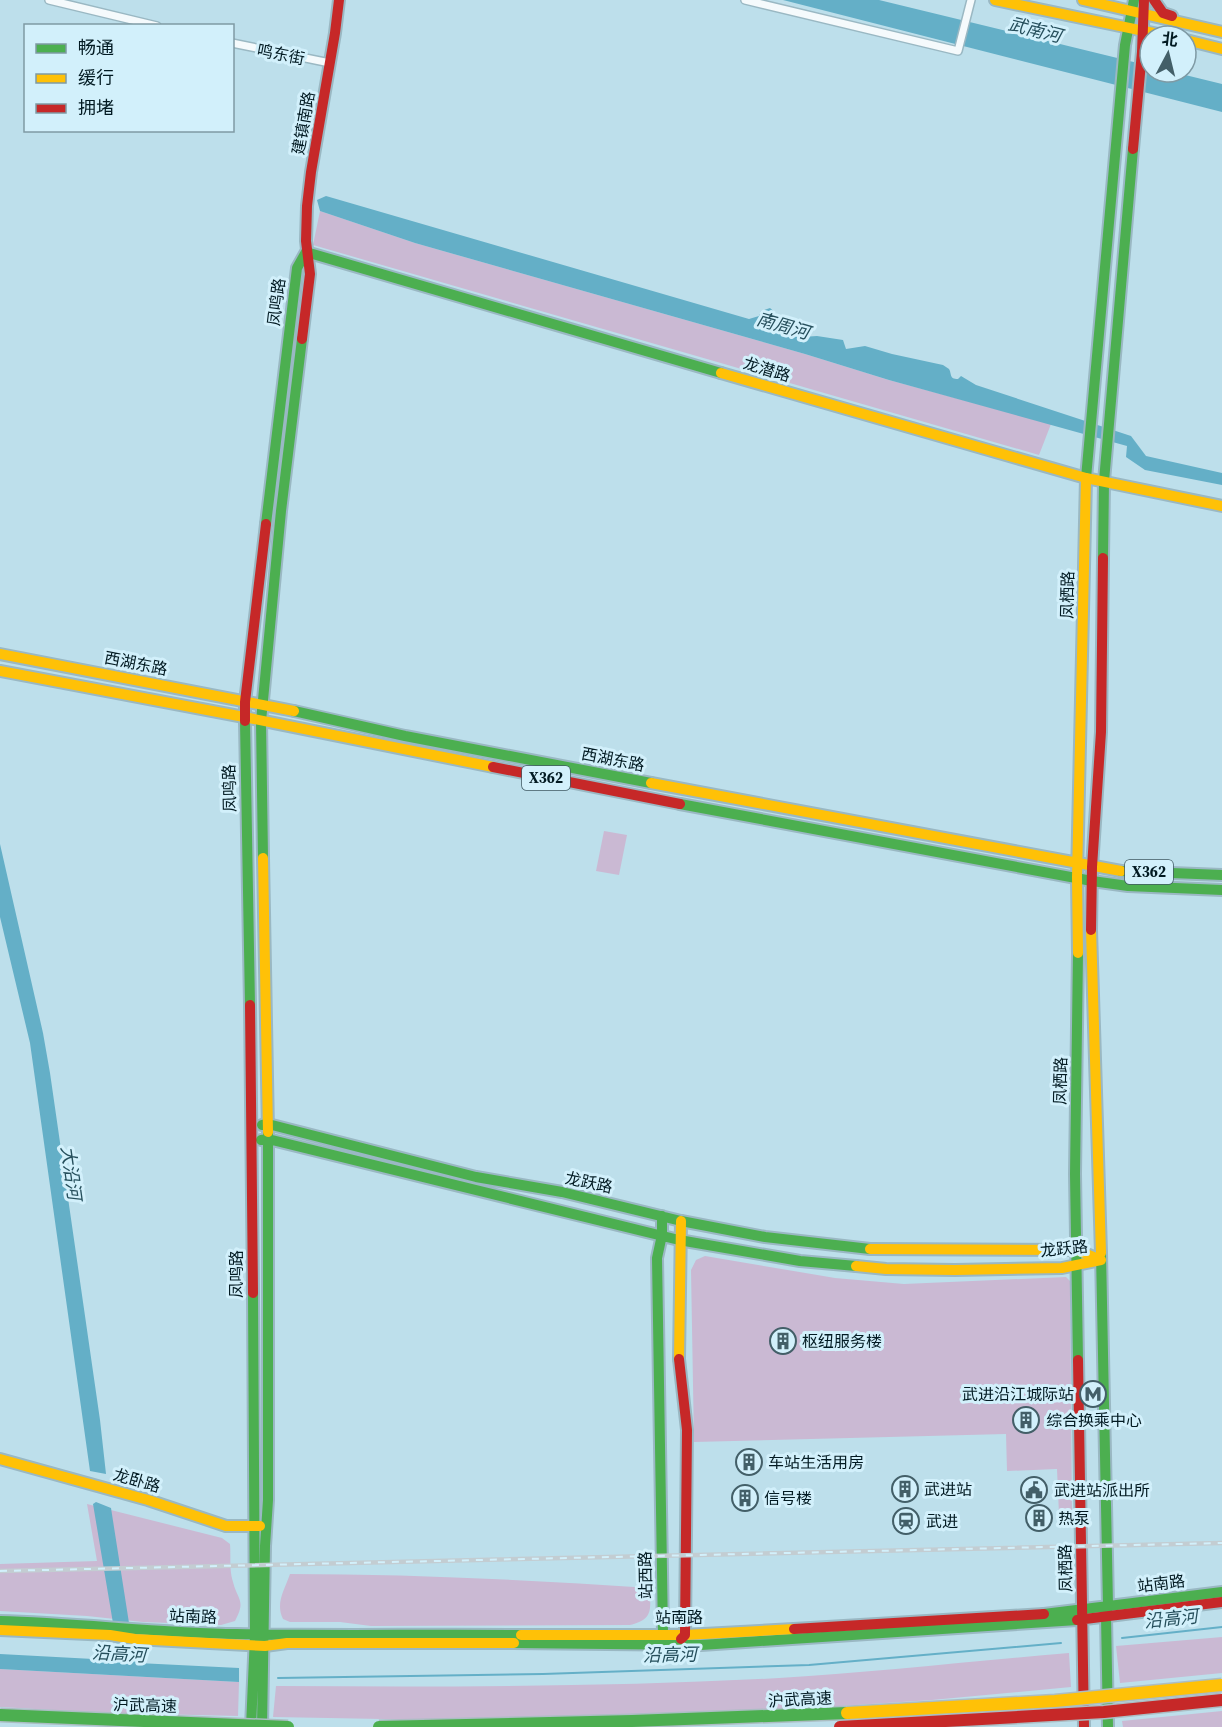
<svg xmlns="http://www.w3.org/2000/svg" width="1222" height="1727" viewBox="0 0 1222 1727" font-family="'Source Serif 4','Noto Sans SC',serif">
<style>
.green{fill:#cab9d3}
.water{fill:#64afc7}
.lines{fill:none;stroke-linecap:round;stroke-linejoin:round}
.stream{stroke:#64afc7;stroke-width:2}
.street-casing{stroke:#9ab8c3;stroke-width:10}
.fast-casing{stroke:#9ab8c3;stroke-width:14}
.slow-casing{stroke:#9ab8c3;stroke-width:14}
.jam-casing{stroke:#9ab8c3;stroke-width:14}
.street{stroke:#f5fafc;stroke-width:7}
.fast{stroke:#4caf50;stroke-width:10}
.slow{stroke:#ffc107;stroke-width:10}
.jam{stroke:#c62828;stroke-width:10}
.rail-casing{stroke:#c3cdd2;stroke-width:4.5}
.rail{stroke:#d2f0fb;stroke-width:2;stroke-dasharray:7;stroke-linecap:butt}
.fast-bridge-casing{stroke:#abbdc3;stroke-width:15;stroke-linecap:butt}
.slow-bridge-casing{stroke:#abbdc3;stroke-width:15;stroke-linecap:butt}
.jam-bridge-casing{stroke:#abbdc3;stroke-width:15;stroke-linecap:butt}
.fast-bridge{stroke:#4caf50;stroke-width:12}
.slow-bridge{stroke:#ffc107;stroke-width:12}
.jam-bridge{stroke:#c62828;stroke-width:12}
.labels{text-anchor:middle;stroke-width:6;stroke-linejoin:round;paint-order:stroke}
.shield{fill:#d2f0fb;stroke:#405a63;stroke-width:1.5}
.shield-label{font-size:15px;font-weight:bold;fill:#021a22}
.street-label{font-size:16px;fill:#021a22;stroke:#d2f0fb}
.poi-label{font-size:16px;fill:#021a22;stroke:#d2f0fb;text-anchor:start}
.water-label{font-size:18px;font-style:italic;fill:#264f5c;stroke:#d2f0fb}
</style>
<rect width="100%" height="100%" fill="#bddfeb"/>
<path class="green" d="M320,211L415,243L805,354L889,380L1051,424L1039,455L313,245Z
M604,831L627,835L619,875L596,871Z
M705,1256L835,1278L904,1284L1066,1277L1070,1281L1072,1514H1059L1057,1469L1007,1471L1006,1434L694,1442L691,1270L696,1260Z
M87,1504L222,1538L230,1544C231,1555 229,1570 233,1582C238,1601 246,1600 235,1621L221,1625L143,1622L87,1616L0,1611V1564L97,1561Z
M290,1574C410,1574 530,1580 650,1588C650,1610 654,1619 630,1625L371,1626L340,1622H290L283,1619C275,1603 285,1589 290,1574Z
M1222,1637V1673L1120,1683L1116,1646Z
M1069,1653L1071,1687L932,1700L764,1711L438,1720L273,1717L276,1686C443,1687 612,1687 779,1678C876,1672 972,1661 1069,1653Z
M0,1669L239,1682L238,1716L106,1713L0,1707Z
M1222,1711V1727H1123L1122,1721Z"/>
<path class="water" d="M783,0H879L1150,66V72H1173L1222,84V112Z
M326,196L749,319L759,316L761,311L770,308L802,337L817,336L843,340L846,349L865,346L892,354L943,365L949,369C952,374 949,379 958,379L961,376L976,385L1131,436L1146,456L1222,473V485L1145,470L1126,457L1127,446L889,380L805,354L415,243L320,211L317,200Z
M0,844L43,1033L50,1073L100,1420L106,1474L90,1471L30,1043L0,917Z
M96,1502L111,1508L134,1655L138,1663L239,1668V1682L0,1669V1654L112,1660L117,1658L118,1653L93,1504Z"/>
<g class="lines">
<path class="stream" d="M1122,1638L1222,1627
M278,1678L543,1674L809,1665L1061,1643"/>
<defs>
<path id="street" d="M49,0L157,26
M745,0L958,51L971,0
M232,43L330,63"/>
<path id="fast" d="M306,252L721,373
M1086,478L1125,45L1134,0
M266,524L297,268L306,252
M1103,558L1104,481L1133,149
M294,711L405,736L651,783
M245,721L250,1005
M680,804L1092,881L1128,886L1222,890
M263,858L261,721L281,511L302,339
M1121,871L1222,875
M1078,953L1075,1174L1078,1360
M262,1125L268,1124L476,1177L562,1192L681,1221L765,1237L870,1249
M261,1140L268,1139L679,1240L800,1261L856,1266
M662,1216V1235L657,1258L663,1634L666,1637
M1101,1253L1108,1606L1106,1616L1108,1727
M1044,1614L1222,1592
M0,1621C79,1623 158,1633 237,1634C332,1636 426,1634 521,1635
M514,1643L701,1645L1077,1620
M251,1727L255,1635L253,1293
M262,1727L265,1546L268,1500V1132"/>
<path id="slow" d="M995,0L1168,36
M1083,0L1222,32
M1186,40L1222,49
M721,373L1086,478L1222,506
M0,654L294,711
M0,671L244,717L493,767
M651,783L1121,871
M263,858L268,1132
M1091,930L1101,1253
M1078,953L1077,877L1086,478
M870,1249L1077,1250L1101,1260
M856,1266L886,1269L955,1270L1062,1268L1101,1260
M679,1359L681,1221
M0,1459L148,1500L226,1526H260
M0,1630L110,1635L135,1639L265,1646L287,1643H514
M521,1635H685L794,1629"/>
<path id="jam" d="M1154,0L1163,13L1172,16
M1133,149L1142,52L1144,0
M302,339L310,274L306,241L307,206L311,172L335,33L339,0
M245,721V702L266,524
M493,767L680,804
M1091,930L1092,867L1101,732L1103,558
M250,1005L253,1293
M679,1359L687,1430L685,1635L681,1639
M1078,1360L1084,1727
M1077,1620L1222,1602
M794,1629L1044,1614"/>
</defs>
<use href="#street" class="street-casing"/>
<use href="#fast" class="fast-casing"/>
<use href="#slow" class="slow-casing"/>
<use href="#jam" class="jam-casing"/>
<use href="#street" class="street"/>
<use href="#fast" class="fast"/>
<use href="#slow" class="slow"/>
<use href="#jam" class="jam"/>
<defs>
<path id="rail" d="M0,1571L1222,1543"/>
</defs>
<use href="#rail" class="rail-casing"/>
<use href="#rail" class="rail"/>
<defs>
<path id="fast-bridge" d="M0,1715L288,1727
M379,1727L632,1721L847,1713"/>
<path id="slow-bridge" d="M847,1713L1055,1701L1222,1685"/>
<path id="jam-bridge" d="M840,1727L1104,1712L1222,1700"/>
</defs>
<use href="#fast-bridge" class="fast-bridge-casing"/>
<use href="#slow-bridge" class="slow-bridge-casing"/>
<use href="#jam-bridge" class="jam-bridge-casing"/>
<use href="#fast-bridge" class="fast-bridge"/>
<use href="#slow-bridge" class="slow-bridge"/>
<use href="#jam-bridge" class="jam-bridge"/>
</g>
<defs>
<symbol id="building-ring" viewBox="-11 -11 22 22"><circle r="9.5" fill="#d2f0fb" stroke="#435f68" stroke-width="1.5"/><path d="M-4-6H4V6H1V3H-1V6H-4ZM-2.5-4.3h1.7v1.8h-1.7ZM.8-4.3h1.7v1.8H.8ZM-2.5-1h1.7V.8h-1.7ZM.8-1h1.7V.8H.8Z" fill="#435f68"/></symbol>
<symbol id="metro-ring" viewBox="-11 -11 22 22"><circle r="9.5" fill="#d2f0fb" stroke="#435f68" stroke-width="1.5"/><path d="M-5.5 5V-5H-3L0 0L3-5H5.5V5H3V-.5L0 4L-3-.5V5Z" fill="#435f68"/></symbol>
<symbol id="civic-ring" viewBox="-11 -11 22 22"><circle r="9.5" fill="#d2f0fb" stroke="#435f68" stroke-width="1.5"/><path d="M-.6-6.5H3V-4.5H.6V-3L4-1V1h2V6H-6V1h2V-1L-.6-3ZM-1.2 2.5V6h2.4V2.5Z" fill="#435f68"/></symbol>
<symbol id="station-ring" viewBox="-11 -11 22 22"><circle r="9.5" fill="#d2f0fb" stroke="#435f68" stroke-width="1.5"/><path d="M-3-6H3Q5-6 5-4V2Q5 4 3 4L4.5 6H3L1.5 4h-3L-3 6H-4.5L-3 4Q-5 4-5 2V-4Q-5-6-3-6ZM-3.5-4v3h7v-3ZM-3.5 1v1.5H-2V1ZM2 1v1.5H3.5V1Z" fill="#435f68"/></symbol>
</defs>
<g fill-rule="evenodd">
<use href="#building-ring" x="768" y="1326" width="30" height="30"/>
<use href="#metro-ring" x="1078" y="1379" width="30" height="30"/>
<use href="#building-ring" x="1011" y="1405" width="30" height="30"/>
<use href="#building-ring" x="734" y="1447" width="30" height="30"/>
<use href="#building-ring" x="890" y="1474" width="30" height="30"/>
<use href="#civic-ring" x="1019" y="1475" width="30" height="30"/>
<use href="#building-ring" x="730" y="1483" width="30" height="30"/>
<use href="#building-ring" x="1024" y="1503" width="30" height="30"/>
<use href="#station-ring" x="891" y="1506" width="30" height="30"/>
</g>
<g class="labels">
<g class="shield">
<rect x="522" y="766" width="48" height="24" rx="4.5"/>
<rect x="1125" y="860" width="48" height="24" rx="4.5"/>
</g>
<g class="shield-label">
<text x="546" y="783">X362</text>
<text x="1149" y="877">X362</text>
</g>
<g class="street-label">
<text transform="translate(281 54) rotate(11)" y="6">鸣东街</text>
<text transform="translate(303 123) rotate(-80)" y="6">建镇南路</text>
<text transform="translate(276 302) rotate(-83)" y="6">凤鸣路</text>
<text transform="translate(767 369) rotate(17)" y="6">龙潜路</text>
<text transform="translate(1067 595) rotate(-89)" y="6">凤栖路</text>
<text transform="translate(136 663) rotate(11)" y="6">西湖东路</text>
<text transform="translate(613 759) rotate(11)" y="6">西湖东路</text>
<text transform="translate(229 788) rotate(-91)" y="6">凤鸣路</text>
<text transform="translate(1060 1081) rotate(-89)" y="6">凤栖路</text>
<text transform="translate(589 1182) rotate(12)" y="6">龙跃路</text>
<text transform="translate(1064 1248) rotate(-6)" y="6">龙跃路</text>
<text transform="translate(236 1274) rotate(-90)" y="6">凤鸣路</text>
<text transform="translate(137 1480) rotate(16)" y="6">龙卧路</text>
<text transform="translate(1065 1568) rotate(-91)" y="6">凤栖路</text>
<text transform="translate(645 1575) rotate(-91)" y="6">站西路</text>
<text transform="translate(1161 1583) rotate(-7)" y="6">站南路</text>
<text transform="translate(193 1616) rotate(2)" y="6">站南路</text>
<text x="679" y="1623">站南路</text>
<text transform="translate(800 1699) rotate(-3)" y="6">沪武高速</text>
<text transform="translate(145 1705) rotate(2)" y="6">沪武高速</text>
</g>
<g class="poi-label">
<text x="802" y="1347">枢纽服务楼</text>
<text x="1074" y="1400" text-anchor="end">武进沿江城际站</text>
<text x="1046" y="1426">综合换乘中心</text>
<text x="768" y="1468">车站生活用房</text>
<text x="924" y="1495">武进站</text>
<text x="1054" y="1496">武进站派出所</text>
<text x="764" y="1504">信号楼</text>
<text x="1058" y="1524">热泵</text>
<text x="926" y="1527">武进</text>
</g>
<g class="water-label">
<text transform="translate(1035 30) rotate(14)" y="6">武南河</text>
<text transform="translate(783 326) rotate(16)" y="6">南周河</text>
<text transform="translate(71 1173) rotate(82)" y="6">大沿河</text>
<text transform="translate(1171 1619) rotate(-6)" y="6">沿高河</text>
<text transform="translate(119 1654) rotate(3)" y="6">沿高河</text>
<text transform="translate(670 1655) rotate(-1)" y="6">沿高河</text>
</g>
</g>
<rect x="24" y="24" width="210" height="108" fill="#d2f0fb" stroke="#7f9aa4" stroke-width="1.5"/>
<rect x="36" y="44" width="30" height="9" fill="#4caf50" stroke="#7f9aa4" stroke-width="1.5"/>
<text x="78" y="54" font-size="18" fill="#021a22">畅通</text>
<rect x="36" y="74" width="30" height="9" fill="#ffc107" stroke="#7f9aa4" stroke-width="1.5"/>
<text x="78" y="84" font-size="18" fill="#021a22">缓行</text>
<rect x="36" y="104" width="30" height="9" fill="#c62828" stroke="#7f9aa4" stroke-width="1.5"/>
<text x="78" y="114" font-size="18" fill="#021a22">拥堵</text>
<g transform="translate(1168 54) rotate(7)"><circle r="28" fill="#d2f0fb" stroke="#7f9aa4" stroke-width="1.5"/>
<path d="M0-4.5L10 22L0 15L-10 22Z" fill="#435f68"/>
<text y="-9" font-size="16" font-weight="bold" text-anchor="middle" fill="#021a22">北</text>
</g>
</svg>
